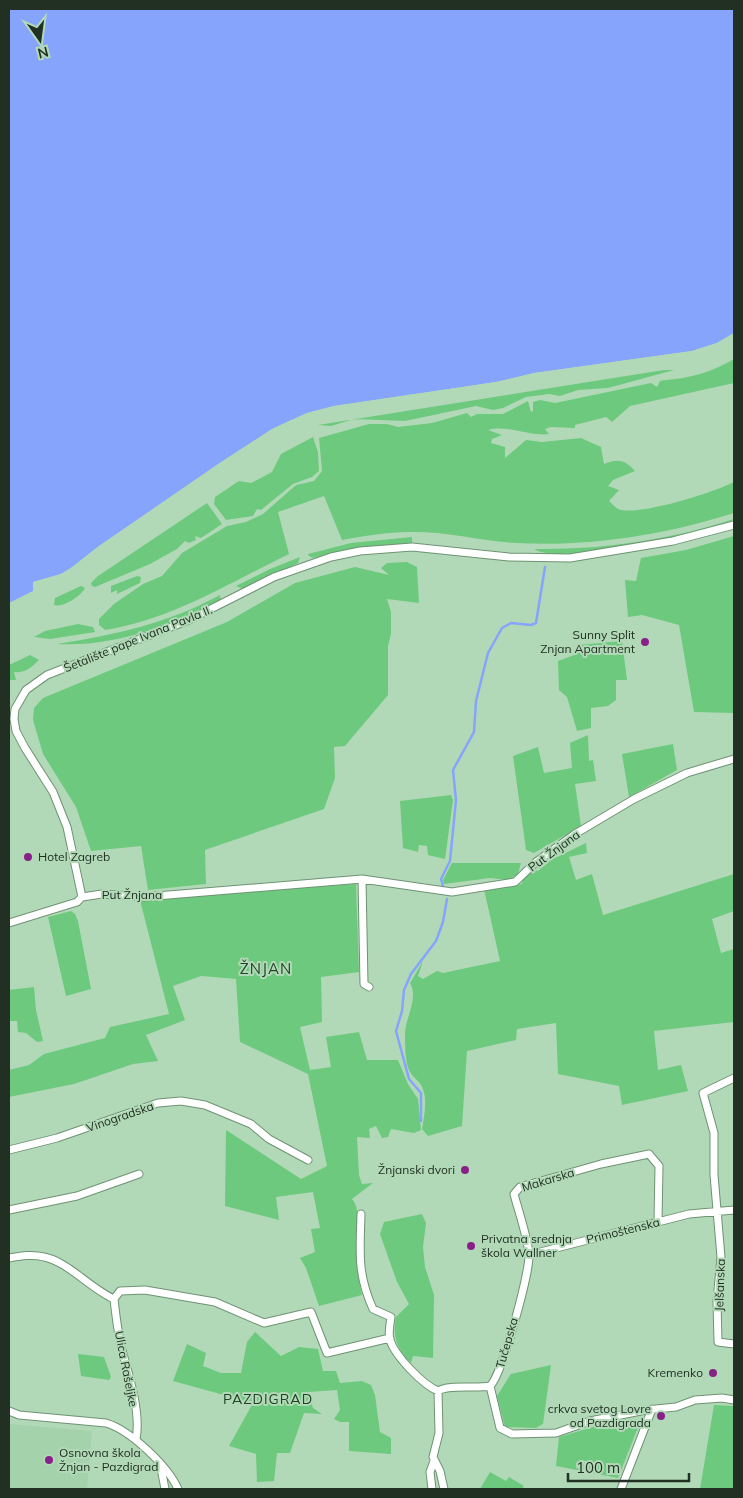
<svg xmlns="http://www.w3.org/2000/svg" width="743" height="1498" viewBox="0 0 743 1498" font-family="Mulish,sans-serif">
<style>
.built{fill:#a4d2aa}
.green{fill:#6dc97e}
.water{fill:#86a4fb}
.pier{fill:#b2d9b7}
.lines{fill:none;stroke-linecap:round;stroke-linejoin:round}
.stream{stroke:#86a4fb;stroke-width:2.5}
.minor-casing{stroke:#6e9373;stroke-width:9}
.minor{stroke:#fff;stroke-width:7}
.poi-dot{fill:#882187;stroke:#b2d9b7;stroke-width:2}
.labels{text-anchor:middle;stroke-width:4;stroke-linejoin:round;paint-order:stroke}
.poi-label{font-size:12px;fill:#213023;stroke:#b2d9b7;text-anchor:end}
.street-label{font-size:12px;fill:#213023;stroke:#b2d9b7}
.neighbourhood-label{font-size:14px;letter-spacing:1px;fill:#214327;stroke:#b2d9b7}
.quarter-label{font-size:15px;letter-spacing:1px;fill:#214327;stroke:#b2d9b7}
</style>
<rect width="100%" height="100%" fill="#b2d9b7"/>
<path class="built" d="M9,1424L92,1431L87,1489H9Z"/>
<path class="green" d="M734,359V383L630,406L612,422L606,417L575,425V428L551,427L545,429L549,434C530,437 508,424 488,430L502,435L492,439L491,443L505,447V458L526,440L542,442L581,438L601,447L604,464C618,459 624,459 635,471L613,480L608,486L619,490L609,501C611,503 615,507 618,509C637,517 715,492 734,482V513C664,535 590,547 516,543C481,541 446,531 410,532C387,532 364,536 342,540L324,496L278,512L289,554C229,583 171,620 105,630L99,625V619L114,604L143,584L162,576L182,553L227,526L246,522L263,514L296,485L314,481L322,471L319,438L369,424H387L398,427L432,423L467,413L471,417L477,414H503L528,401L531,412L533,411V402L540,400L555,403L651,383L657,387L660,381L665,380C689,379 714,371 734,359Z
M664,370H674L608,388L578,390L560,396L549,394L526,397L503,408L493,410L476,406L405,421L354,419L331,426L318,425Z
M313,437L318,452L319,471L312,477L293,484L261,510L257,509L253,516L226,520L214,504L215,497L239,481L251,483L272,472L281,454Z
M207,503L222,524L201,538L195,536L196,540L189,543L185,541L177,549L150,564L95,587L92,586L91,583L98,576Z
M734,519C724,532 583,555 560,554C552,554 540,553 534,549C602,550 670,540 734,519Z
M734,536V713L694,712L679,625L642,615L628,617L625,580L636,581L641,558L686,550Z
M412,537V543L361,547L313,558L309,556L308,554L351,543Z
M300,557L298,563L243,589L236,586L270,569Z
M407,562L417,567L419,603L387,599L391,612V634L388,646V695L345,746L334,747L335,778L324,809L205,850L206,884L148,890L141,846L91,851L76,807L43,754L33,720L34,708L43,698L227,622L295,583L355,567L389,575L381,568L387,563Z
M137,576L141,577L140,583L117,594V590L111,593V586Z
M81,586L85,588C81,596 63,608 54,605L55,598Z
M220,595L221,601C169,626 115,647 57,644C114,635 169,623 220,595Z
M78,624L93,627L95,632L50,639L34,637L45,631Z
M622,641L627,680H616V700L608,706L591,708V728L577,731L567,697L559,690L558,661L577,654L578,645Z
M30,655L39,660C31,668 25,673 14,672L16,680H9V665Z
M588,735L589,761L593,760L596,781L575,784L581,826L534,853L526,850L513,756L538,747L544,773L572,768L570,743Z
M673,744L677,770L629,797L622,754Z
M451,795L453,800L445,859L428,855L427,846L419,845L418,852L403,848L400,801Z
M586,843L587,853L569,857L576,880L592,874L603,915L734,874V911L712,919L721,953L734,949V1022L654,1031L658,1070L681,1065L688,1091L622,1105L619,1086L558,1074L556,1023L517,1029L516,1040L467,1051L462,1126L428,1136L422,1129C424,1116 428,1099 422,1087C420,1081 413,1078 410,1072C405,1064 405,1045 405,1034C405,1018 419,999 410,983L423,961L418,976L423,979L437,971L443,973L500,961L484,889L522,884L523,878L531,869L538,871L551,860Z
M452,863H521L518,874L508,880L490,878L444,884L443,880Z
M356,884L359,972L321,977L322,1022L300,1027L310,1070L331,1067L326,1037L359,1032L367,1060H398L408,1084L418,1099L421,1130L414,1133L391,1129L388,1137L382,1138L376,1126L369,1129L370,1138L357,1137L359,1175L362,1184L373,1183L352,1199C363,1211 357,1244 357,1260C358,1272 359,1283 362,1295L319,1306L306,1268L300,1258L315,1252L311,1229L320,1228L313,1192L276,1197L279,1220L225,1206L226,1130L301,1179L327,1166L308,1074L240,1042L236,979L201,976L173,986L185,1020L146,1035L158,1061L133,1064L74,1084L9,1097V1070L29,1065L44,1054L105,1038L110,1027L169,1014L140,900Z
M71,911L75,914L78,921L91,989L66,996L48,917Z
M34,987L36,1010L43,1041L37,1042L26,1033L18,1032L17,1021H9V990Z
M422,1214L426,1223L423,1247L425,1267L434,1295L433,1358L413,1356L411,1363C397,1349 392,1337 396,1317L409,1304L397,1282L380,1234L384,1222Z
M255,1332L281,1356L299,1347L318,1349L323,1371H336L340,1383L362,1381L371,1385L375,1395L380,1432L391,1438V1454L349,1451V1422H340L334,1419L340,1410L337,1390L308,1392L313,1408L322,1414L304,1413L290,1453H277L274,1481L257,1482L256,1454L229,1446L253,1403L173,1381L187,1344L206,1353L203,1366L221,1373H241L247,1342Z
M78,1354L104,1357L111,1377L109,1380L81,1376Z
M551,1365L543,1424L536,1428L505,1427L497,1396L511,1374Z
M714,1405L734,1406V1489H700Z
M641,1420L618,1478L556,1466L559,1437L603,1424Z
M490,1472L506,1481L509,1477L524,1486L522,1489H480Z"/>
<path class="water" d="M9,9H734V333L717,343L692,351L534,373L496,382L334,406L307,413L272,429L99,546L71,568L61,574L33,582V591L9,603Z"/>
<path class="pier" d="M734,333V336L718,345L692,354L534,376L497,384L334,409L308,415L273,431L220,466L100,548L73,570L62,577L36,584L34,594L33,582L61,574L71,568L99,546L218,464L272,429L307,413L334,406L496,382L534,373L692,351L717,343Z"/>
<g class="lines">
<path class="stream" d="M443,886L441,879L450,861L456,800L453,770L474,732L476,701L488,653L502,628L511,623L531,625L536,623L545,567
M421,1121V1093L409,1079L396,1031L402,1011L404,990L411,974L436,941L443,922L447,899"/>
<defs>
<path id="minor" d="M362,879L364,984L369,987
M82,897L67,827L53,792L25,748L16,731L14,719L15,709L26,690L47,675L189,620L274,577L331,557L360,551L412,547L509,557L570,558L673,541L734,525
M82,897L102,894L144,897L362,879L452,892L515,882L536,862L575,834L634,799L687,773L734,759
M9,923L77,902L82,897
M734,1078L703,1093L714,1133V1175L721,1257L717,1301L718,1342L734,1344
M9,1150L57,1138L158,1103L181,1101L205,1105L251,1124L269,1139L308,1160
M9,1210L77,1196L139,1174
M361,1214C360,1252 357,1274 373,1309L391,1317C390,1324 388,1333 390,1340C395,1356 423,1385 438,1391
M529,1255L689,1214L734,1210
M9,1258C21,1256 32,1254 44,1257C67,1261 91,1289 114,1299
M114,1299L120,1291L145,1290L215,1302L264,1323L311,1312L327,1353L390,1338
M114,1299C116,1317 118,1336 123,1354C130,1378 141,1415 136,1439
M490,1386C502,1375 530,1272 529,1254C527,1235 519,1213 514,1194L520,1187L601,1164L649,1154L659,1166L658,1221
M490,1386L500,1428L512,1434L556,1433L590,1421L646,1410L676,1407L695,1400L722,1398L734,1400
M438,1391L439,1433L433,1457L440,1471L444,1489
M438,1391C449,1384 475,1389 490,1386
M9,1411L19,1415L106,1423C130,1430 168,1466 178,1489
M161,1468L165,1489
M432,1489L430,1472L434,1461
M621,1489L652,1409"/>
</defs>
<use href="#minor" class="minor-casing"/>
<use href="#minor" class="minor"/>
</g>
<g class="poi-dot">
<circle cx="645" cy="642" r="5"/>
<circle cx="28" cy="857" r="5"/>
<circle cx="465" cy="1170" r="5"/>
<circle cx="471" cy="1246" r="5"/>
<circle cx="713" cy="1373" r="5"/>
<circle cx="661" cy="1416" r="5"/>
<circle cx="49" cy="1460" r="5"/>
</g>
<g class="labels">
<g class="poi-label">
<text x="635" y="639">Sunny Split<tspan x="635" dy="14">Znjan Apartment</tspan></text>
<text x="38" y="861" text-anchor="start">Hotel Zagreb</text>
<text x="455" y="1174">Žnjanski dvori</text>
<text x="481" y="1243" text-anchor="start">Privatna srednja<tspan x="481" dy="14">škola Wallner</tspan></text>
<text x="703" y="1377">Kremenko</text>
<text x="651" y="1413">crkva svetog Lovre<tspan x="651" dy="14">od Pazdigrada</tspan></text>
<text x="59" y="1457" text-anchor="start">Osnovna škola<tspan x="59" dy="14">Žnjan - Pazdigrad</tspan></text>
</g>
<g class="street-label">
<text transform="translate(138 639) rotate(-22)" y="4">Šetalište pape Ivana Pavla II.</text>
<text transform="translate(554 851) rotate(-36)" y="4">Put Žnjana</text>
<text x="132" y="899">Put Žnjana</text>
<text transform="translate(120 1117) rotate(-19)" y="4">Vinogradska</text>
<text transform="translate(548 1180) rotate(-17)" y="4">Makarska</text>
<text transform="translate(623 1231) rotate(-14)" y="4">Primoštenska</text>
<text transform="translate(720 1285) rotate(-88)" y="4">Jelšanska</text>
<text transform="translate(507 1343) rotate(-74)" y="4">Tučepska</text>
<text transform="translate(126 1369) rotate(79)" y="4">Ulica Rašeljke</text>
</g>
<g class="neighbourhood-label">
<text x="268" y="1404">PAZDIGRAD</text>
</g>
<g class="quarter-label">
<text x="266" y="974">ŽNJAN</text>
</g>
</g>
<rect width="743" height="1498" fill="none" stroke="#213023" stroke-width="20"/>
<g transform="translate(40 40) rotate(166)" stroke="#b2d9b7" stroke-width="4" paint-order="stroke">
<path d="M0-4L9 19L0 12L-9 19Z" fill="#213023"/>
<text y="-8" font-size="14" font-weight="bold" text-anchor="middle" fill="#213023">N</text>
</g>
<path d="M568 1473v8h121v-8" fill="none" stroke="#213023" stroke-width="2.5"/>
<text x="576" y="1473" font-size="15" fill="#213023" stroke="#b2d9b7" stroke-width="4" paint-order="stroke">100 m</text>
</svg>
